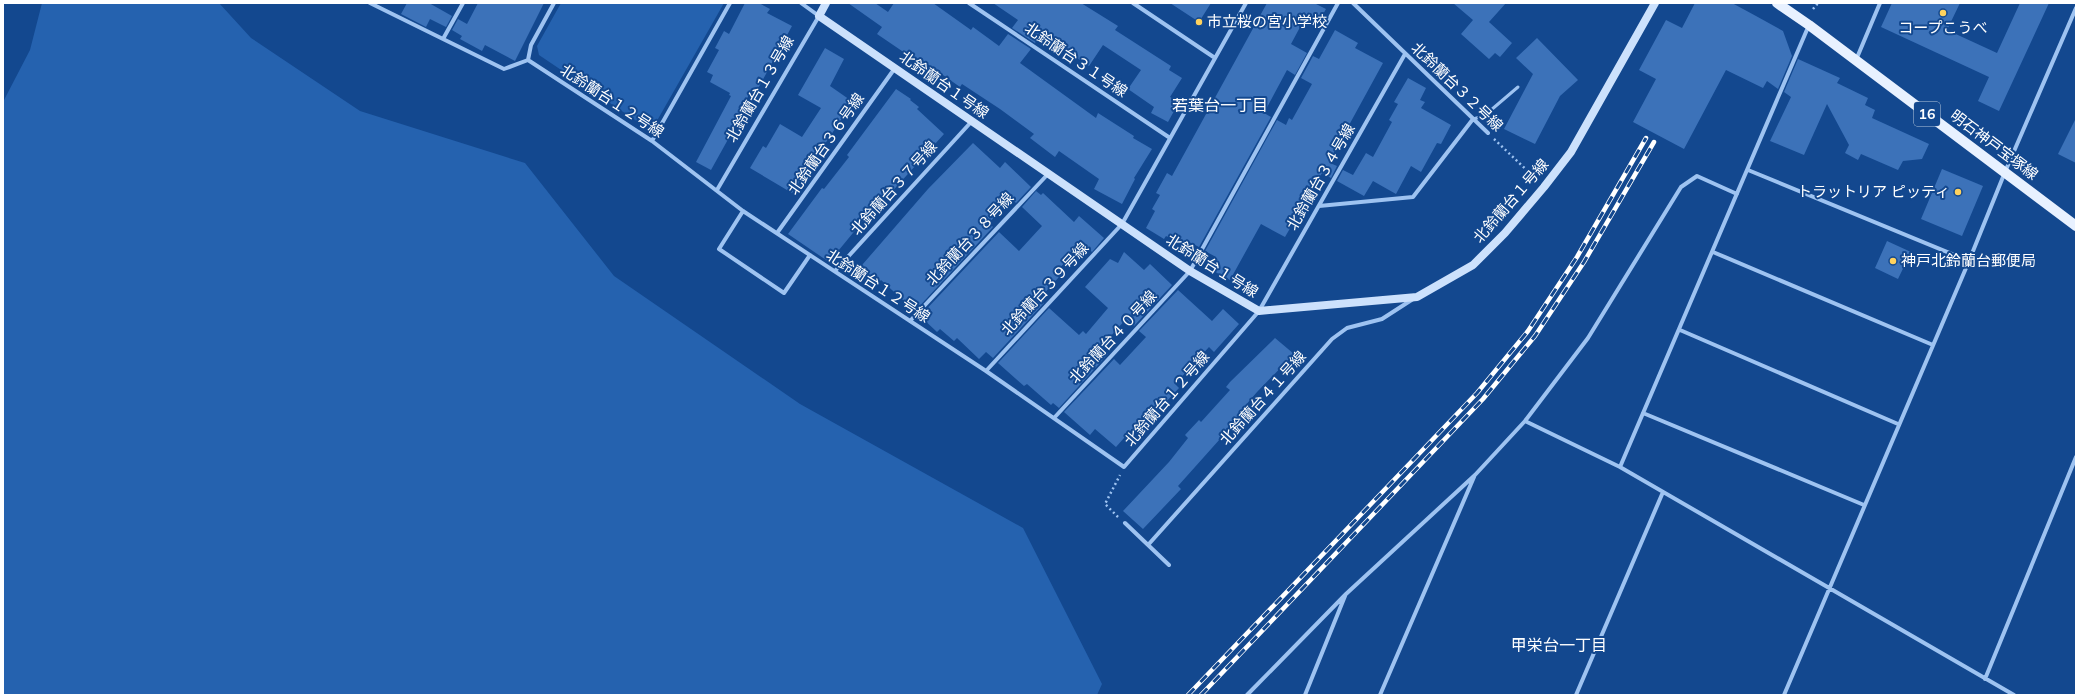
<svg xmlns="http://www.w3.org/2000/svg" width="2079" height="698" viewBox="0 0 2079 698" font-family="Mulish,'Noto Sans JP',sans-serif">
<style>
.green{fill:#2562af}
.building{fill:#3c72b9}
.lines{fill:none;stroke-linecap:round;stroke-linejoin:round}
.path{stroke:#9ec3f1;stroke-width:2.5;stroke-dasharray:2 3;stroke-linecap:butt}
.lane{stroke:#9ec3f1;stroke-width:3}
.street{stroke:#9ec3f1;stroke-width:4}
.secondary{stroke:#cce1fc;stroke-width:8}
.primary{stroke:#e8f1ff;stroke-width:10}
.rail-casing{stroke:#fff;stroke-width:4.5}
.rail{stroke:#13488f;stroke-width:3;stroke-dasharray:9;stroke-linecap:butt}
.poi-dot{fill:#ffd25e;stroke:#13488f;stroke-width:1.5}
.labels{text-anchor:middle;stroke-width:4;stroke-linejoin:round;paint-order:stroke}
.shield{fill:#13488f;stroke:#b8c8dd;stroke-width:1}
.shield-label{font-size:14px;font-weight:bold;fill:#fff}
.poi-label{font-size:15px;fill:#fff;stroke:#13488f;text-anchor:start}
.street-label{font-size:15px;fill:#fff;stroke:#13488f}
.neighbourhood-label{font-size:16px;fill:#fff;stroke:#13488f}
</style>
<rect width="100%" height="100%" fill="#13488f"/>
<path class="green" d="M42,3H219L251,38L360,111L525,163L614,276L800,404L1023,528L1102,684L1097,695H3V102L30,50Z
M561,3H724L654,126L647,128L539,55L537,46Z"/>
<path class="building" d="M407,3H429L452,16L446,27L430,19L426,27L401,14Z
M478,3H544L515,61L485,45L482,51L460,39L462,36L452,30L458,19L467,24Z
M745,3H759L770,9L767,13L792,26L755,94L751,91L738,115L741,116L711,170L696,162L731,96L729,95L730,93L710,82L713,75L707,72L719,50L715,48L724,31L729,34Z
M848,3H875L888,12L894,3H933L971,30L973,27L999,46L1008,34L1031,49L1020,63L1096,118L1098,113L1134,136L1133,138L1152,149L1134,178L1135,179L1122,204L1094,189L1099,179L1059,151L1055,157L1030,138L1034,134L1000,109L962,84L960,87L926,63L924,66L877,34L882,27Z
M993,3H1081L1118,26L1115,30L1171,66L1169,70L1182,78L1170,97L1179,102L1168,122L1151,113L1154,107L1128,89L1141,70L1103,45L1089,66L1059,46L1055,52L1037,40L1035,43L1012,28L1018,20Z
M1170,3H1211L1199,22Z
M1267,3H1314L1326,9L1318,23L1306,16L1291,44L1307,53L1295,75L1287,70L1264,113L1271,117L1199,247L1185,240L1182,245L1166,236L1164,239L1146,228L1155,211L1152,209L1160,195L1156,193L1167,173L1172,176Z
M1453,3H1506L1489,22L1512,43L1500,57L1495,53L1489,59L1461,34L1473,20Z
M1695,3H1732L1756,16L1783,31L1792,56L1778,89L1767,81L1763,88L1726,70L1684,149L1633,122L1656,79L1639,70L1666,20L1682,28Z
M1892,3H1960L1947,30L1997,53L2020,3H2049L1999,111L1978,101L1989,77L1881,27Z
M1335,30L1358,43L1355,48L1383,63L1331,158L1333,159L1330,163L1337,166L1331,178L1322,173L1285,237L1261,224L1230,280L1210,269L1216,257L1205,251L1277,120L1286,125L1289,118L1292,120L1312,84L1301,78L1313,56L1319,59Z
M1537,38L1578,80L1560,96L1535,144L1504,129L1533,74L1516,58Z
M825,48L844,59L830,86L853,102L792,193L750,168L763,146L766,148L780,124L802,137L821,108L798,95Z
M1798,59L1840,78L1837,83L1868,98L1865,105L1875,110L1872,118L1929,144L1922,159L1903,161L1898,170L1861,154L1858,160L1845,153L1849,145L1827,104L1804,155L1770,141L1791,97L1784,92Z
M1408,78L1426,88L1420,100L1425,102L1421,108L1451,125L1441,144L1437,143L1421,172L1411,166L1396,194L1373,181L1364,196L1337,181L1343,170L1353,175L1366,153L1373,157L1392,122L1389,120L1398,104L1394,102Z
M896,89L911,99L910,100L919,107L917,109L944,134L888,196L886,193L829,262L788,234L822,188L824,189L849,157L847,155Z
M2076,118V163L2058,154Z
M973,143L1000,168L1005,162L1031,187L1016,203L1011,198L989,223L993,227L915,311L881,280L873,288L856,272L928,189Z
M1942,169L1983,186L1962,236L1921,219Z
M1036,191L1041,195L1043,193L1074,222L1079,216L1104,238L1092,252L1083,243L1055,273L1059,277L1039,299L1044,303L993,358L986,352L979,359L957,338L954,341L940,329L937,332L920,316L999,232L1019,251L1042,226L1022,207Z
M1887,241L1911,252L1898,279L1875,268Z
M1124,252L1144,270L1150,264L1172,285L1134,326L1126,319L1101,347L1108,354L1059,408L1053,403L1051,405L1027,384L1024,386L998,363L1049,308L1079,335L1083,331L1086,334L1108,308L1085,287L1110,259L1118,263Z
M1178,290L1212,321L1223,309L1239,324L1214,352L1209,347L1175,384L1179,388L1151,418L1154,420L1139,436L1132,429L1116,447L1095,429L1090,435L1064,412L1114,359L1120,365L1146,337L1139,331Z
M1275,338L1294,354L1257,392L1238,414L1240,415L1219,438L1220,439L1178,486L1181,489L1143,529L1123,511L1169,462L1188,438L1185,435L1199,420L1201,422L1230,390L1226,387L1230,382Z"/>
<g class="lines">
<path class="path" d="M1813,9L1818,3
M1494,139L1535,178
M1118,517L1105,504L1120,475"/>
<path class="lane" d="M1473,119L1484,116L1518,87"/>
<path class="street" d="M370,3L443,39L463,3
M969,3L1170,138
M1133,3L1215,58
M1353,3L1488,133
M443,39L504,69L528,60L652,141L743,211L986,371L1124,467L1259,311L1405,54
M528,60L531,45L554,3
M1856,60L1880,3
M652,141L730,3
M1748,170L1969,261
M717,190L819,16L801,3
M1319,206L1413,197L1473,119
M743,211L719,249L784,293L810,255
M777,233L895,68
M1713,252L1933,345
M835,271L972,121
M910,321L1048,174
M1680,330L1898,424
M986,371L1122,224L1246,3
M1643,413L1864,505
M1054,418L1190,271L1338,3
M1525,421L1620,467L2014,695
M1620,467L1809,25
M1125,523L1169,565
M1148,545L1332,339L1347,328L1382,319L1413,299
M1985,679L2076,457
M1247,695L1346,594L1475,475L1525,421L1588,338L1681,187L1697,176L1737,194
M1305,695L1345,596
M1380,695L1474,477
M1576,695L1663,492
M1784,695L1969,261L2005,172L2076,8"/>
<path class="secondary" d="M826,3L819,16L1190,271L1259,311L1417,297L1473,265L1505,233L1544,187L1571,152L1655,3"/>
<path class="primary" d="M1777,3L1809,25L2076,226"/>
<defs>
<path id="rail" d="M1188,695L1415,458L1477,393L1528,331L1577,257L1646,138
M1201,695L1483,399L1535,336L1584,262L1654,142"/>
</defs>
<use href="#rail" class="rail-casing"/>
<use href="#rail" class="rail"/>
</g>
<g class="poi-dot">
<circle cx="1943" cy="13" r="4"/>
<circle cx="1199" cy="22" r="4"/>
<circle cx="1958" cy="192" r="4"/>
<circle cx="1893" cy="261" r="4"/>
</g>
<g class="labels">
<rect class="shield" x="1914" y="102" width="26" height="24" rx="3"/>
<g class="shield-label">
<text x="1927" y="119">16</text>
</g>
<g class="poi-label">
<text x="1207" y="27">市立桜の宮小学校</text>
<text x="1943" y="33" text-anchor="middle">コープこうべ</text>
<text x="1950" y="197" text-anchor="end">トラットリア ピッティ</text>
<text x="1901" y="266">神戸北鈴蘭台郵便局</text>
</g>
<g class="street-label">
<text transform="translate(1076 60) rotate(34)" y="5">北鈴蘭台３１号線</text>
<text transform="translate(944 85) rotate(35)" y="5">北鈴蘭台１号線</text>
<text transform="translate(1457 87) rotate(44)" y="5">北鈴蘭台３２号線</text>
<text transform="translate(760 89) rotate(-60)" y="5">北鈴蘭台１３号線</text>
<text transform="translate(612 101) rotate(33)" y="5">北鈴蘭台１２号線</text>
<text transform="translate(826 144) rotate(-55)" y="5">北鈴蘭台３６号線</text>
<text transform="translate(1994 145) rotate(37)" y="5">明石神戸宝塚線</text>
<text transform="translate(1321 177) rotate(-60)" y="5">北鈴蘭台３４号線</text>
<text transform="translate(894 188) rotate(-48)" y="5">北鈴蘭台３７号線</text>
<text transform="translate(1511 201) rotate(-49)" y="5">北鈴蘭台１号線</text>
<text transform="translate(970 239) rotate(-47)" y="5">北鈴蘭台３８号線</text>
<text transform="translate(1212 266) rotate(32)" y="5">北鈴蘭台１号線</text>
<text transform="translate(878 286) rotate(33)" y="5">北鈴蘭台１２号線</text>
<text transform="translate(1045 289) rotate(-47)" y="5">北鈴蘭台３９号線</text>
<text transform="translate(1113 337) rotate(-47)" y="5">北鈴蘭台４０号線</text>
<text transform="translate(1263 398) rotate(-48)" y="5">北鈴蘭台４１号線</text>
<text transform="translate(1167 399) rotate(-49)" y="5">北鈴蘭台１２号線</text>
</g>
<g class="neighbourhood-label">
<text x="1220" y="111">若葉台一丁目</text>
<text x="1559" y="651">甲栄台一丁目</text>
</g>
</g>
<rect width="2079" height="698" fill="none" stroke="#ffffff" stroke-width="8"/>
</svg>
